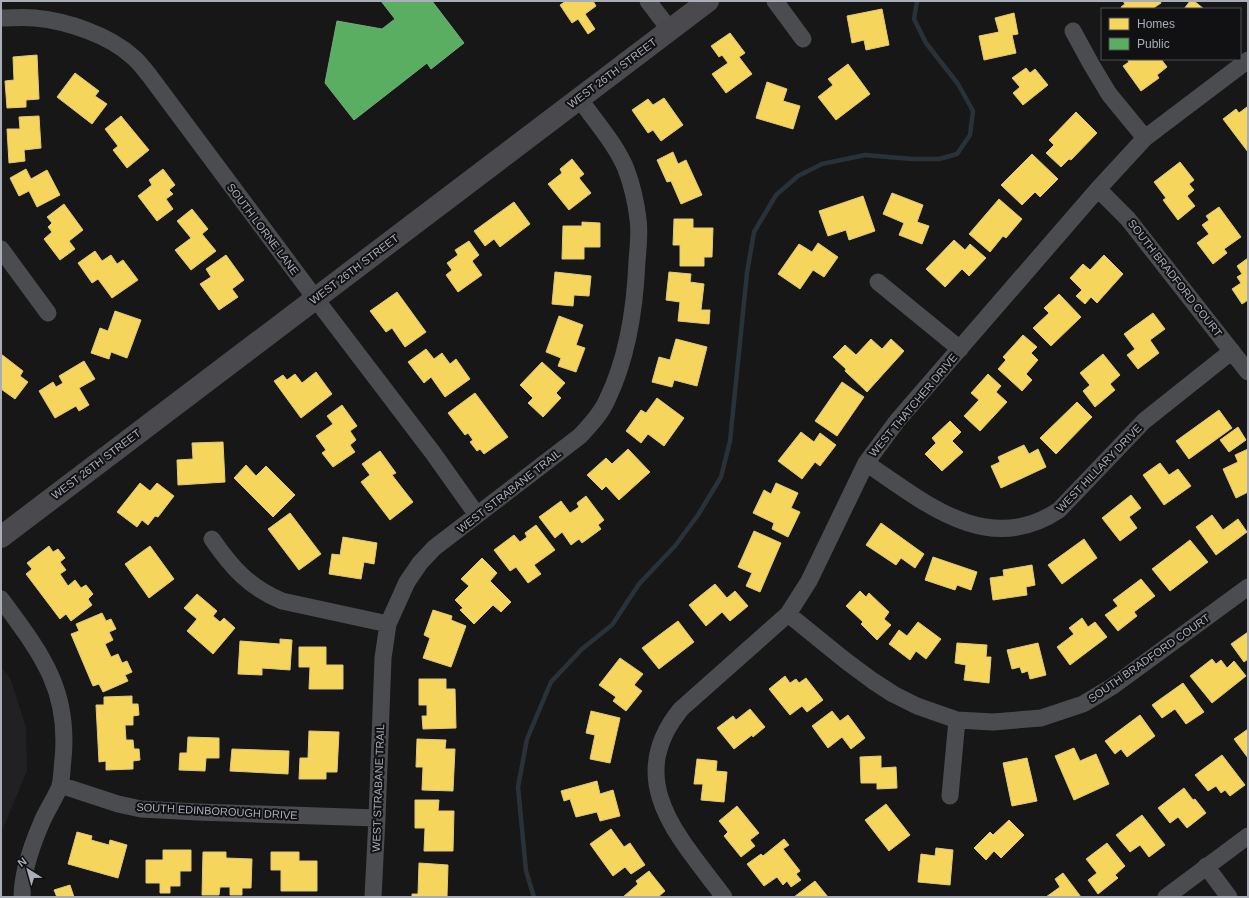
<svg xmlns="http://www.w3.org/2000/svg" width="1249" height="898" viewBox="0 0 1249 898" font-family="Arial,sans-serif">
<style>
.built{fill:#212123}
.homes{fill:#f6d55c;stroke:#dfc978}
.public{fill:#5aae61;stroke:#71ae7b}
.lines{fill:none;stroke-linecap:round;stroke-linejoin:round}
.stream{stroke:#2a3239;stroke-width:4.5}
.street{stroke:#4b4c50;stroke-width:17}
.secondary{stroke:#4a4a4e;stroke-width:22}
.labels{text-anchor:middle;stroke-width:4;stroke-linejoin:round;paint-order:stroke}
.street-label{font-size:11px;fill:#a8adb8;stroke:#111113}
</style>
<rect width="100%" height="100%" fill="#171717"/>
<path class="built" d="M1,667L10,678L26,727L27,771L1,833Z"/>
<path class="homes" d="M566,1H593L596,6L585,14L595,29L588,34L578,19L572,23L560,5Z
M1123,1H1160L1161,3L1152,9H1122L1121,7L1125,4Z
M1190,1H1194L1204,9H1184Z
M882,9L889,45L866,50L864,40L852,43L847,16Z
M1014,13L1018,34L1012,35L1016,53L984,60L979,36L999,32L995,18Z
M730,33L745,53L739,57L752,74L726,93L712,74L728,63L722,55L719,57L711,46Z
M37,55L39,99L26,100V107L7,108L5,81L14,80L13,57Z
M1127,59H1161L1167,67L1157,75L1159,78L1141,91L1123,66L1129,62Z
M848,64L870,94L836,120L818,97L833,85L828,79Z
M1026,68L1030,73L1035,69L1048,85L1023,105L1013,93L1020,87L1012,78Z
M75,73L99,91L95,96L107,104L92,124L57,97Z
M767,82L787,89L783,101L800,106L793,129L756,118Z
M664,98L683,125L661,141L653,130L648,133L632,110L648,99L653,105Z
M1247,107L1248,108V152L1223,119L1236,109L1239,113Z
M1076,112L1097,133L1071,160L1069,159L1061,167L1046,153L1054,145L1049,140Z
M39,116L41,148L24,150L25,161L9,163L7,129H20L19,117Z
M121,116L149,150L127,168L113,150L118,146L105,129Z
M673,152L678,164L686,160L702,195L681,204L671,181L667,182L657,160Z
M1032,154L1058,179L1040,197L1035,192L1022,205L1001,185Z
M572,159L584,174L579,178L591,193L569,210L548,184L562,173L560,169Z
M1180,162L1194,180L1189,184L1194,190L1187,196L1195,206L1178,220L1163,200L1166,198L1154,182Z
M26,169L31,179L47,170L60,195L37,207L29,191L19,196L10,178Z
M163,169L175,185L169,190L173,194L166,199L173,209L157,221L138,196L152,185L149,180Z
M892,193L923,205L917,222L929,226L922,244L899,235L904,223L883,214Z
M863,196L875,231L849,240L846,230L828,236L819,211Z
M999,199L1022,219L1006,238L1003,236L990,252L969,234Z
M514,202L530,224L500,247L494,239L485,246L474,231Z
M64,204L83,230L69,241L75,249L60,260L44,239L52,232L48,227L52,223L47,217Z
M1219,207L1241,237L1224,249L1227,253L1213,264L1197,243L1209,234L1202,225L1209,220L1206,216Z
M192,209L208,229L202,234L216,251L191,270L175,250L191,238L177,221Z
M674,219H693V228H713L712,257H704V266H680V245H673Z
M582,222L600,223V247H584V259H562L563,226H582Z
M954,240L965,250L970,244L986,258L969,276L962,269L945,287L926,269Z
M469,241L479,255L472,261L482,275L458,292L446,275L452,270L447,263L458,255L455,250Z
M818,243L838,257L824,277L813,270L800,289L778,274L799,244L812,252Z
M95,251L102,261L111,255L117,264L123,260L138,280L112,298L98,279L92,283L78,263Z
M226,255L244,280L232,289L238,297L219,310L200,284L211,277L206,269Z
M1104,255L1123,274L1097,303L1091,297L1085,304L1076,296L1082,290L1070,278L1083,264L1090,270Z
M1248,258V300L1242,304L1232,289L1241,283L1237,277L1242,274L1237,266Z
M555,272L591,276L589,296L574,295L573,306L552,304Z
M669,272L691,274L690,282L704,284L701,310H710L709,324L678,321L680,302L666,300Z
M397,292L426,332L405,347L392,328L386,332L370,311Z
M1059,294L1081,317L1051,346L1033,328L1049,313L1044,308Z
M115,311L141,320L127,358L111,352L109,359L91,353L100,328L108,331Z
M1153,313L1165,329L1150,340L1159,353L1138,369L1127,355L1135,349L1124,334Z
M559,316L583,325L576,345L585,348L576,372L558,366L561,358L546,352Z
M1023,335L1037,347L1031,353L1038,360L1026,374L1032,380L1022,391L998,369L1006,360L1003,357Z
M676,339L707,347L697,386L674,380L672,387L652,382L659,357L670,360Z
M871,339L882,349L891,339L904,351L867,392L845,371L846,369L833,357L845,345L856,355Z
M426,349L434,359L442,353L450,364L456,359L470,379L445,397L431,377L424,383L408,362Z
M1,354L23,371L20,376L28,382L15,399L1,389Z
M1103,354L1120,375L1110,384L1115,390L1095,407L1083,391L1090,385L1080,373Z
M84,361L95,379L79,388L89,405L79,411L76,406L55,418L39,391L53,382L56,387L63,383L59,376Z
M542,362L565,383L556,393L561,398L543,417L528,403L533,398L520,385Z
M316,372L332,394L301,418L274,381L283,375L287,380L295,374L302,383Z
M988,374L1001,386L996,392L1007,402L980,431L964,416L979,400L971,393Z
M842,382L864,397L837,436L815,421Z
M475,393L508,437L484,454L480,449L477,451L470,442L473,440L468,433L465,435L448,413Z
M657,398L684,418L664,446L648,434L641,443L626,431L641,410L646,413Z
M1077,402L1092,417L1056,454L1040,438Z
M342,405L357,426L350,431L356,440L350,445L355,452L333,467L322,453L326,450L316,436L333,424L327,416Z
M1219,410L1232,428L1189,459L1176,441Z
M950,421L961,432L952,441L963,452L942,471L925,454L936,443L932,438Z
M1238,427L1246,440L1229,452L1220,440Z
M801,432L814,442L820,433L836,445L820,466L815,462L802,479L778,461Z
M223,442L225,482L178,485L177,460L193,459L192,443Z
M1024,445L1029,454L1038,449L1046,467L1001,488L991,466L1000,462L998,457Z
M628,449L650,472L619,500L606,486L602,490L587,475L606,458L612,464Z
M1248,449V492L1236,498L1223,469L1238,462L1235,455Z
M380,451L396,473L392,475L413,502L390,520L361,482L370,475L362,464Z
M1160,463L1169,475L1178,469L1191,486L1164,505L1143,475Z
M246,465L256,476L266,466L295,495L273,517L234,478Z
M140,483L150,491L157,483L174,496L158,517L155,516L148,525L142,520L137,527L117,512Z
M776,483L798,493L791,508L800,512L788,537L772,529L774,523L753,513L764,490L771,494Z
M1131,495L1141,508L1129,517L1137,528L1120,541L1102,518Z
M586,496L604,520L598,525L601,529L582,543L579,539L571,545L562,532L555,538L539,517L561,501L570,513L579,507L577,503Z
M290,513L321,554L299,570L268,529Z
M1212,515L1223,530L1238,519L1247,532L1216,555L1196,527Z
M881,523L924,554L915,568L901,558L896,565L866,545Z
M536,525L555,550L534,565L541,574L528,583L516,567L510,571L494,550L514,535L520,542L527,537L525,533Z
M754,531L781,543L760,592L746,586L752,573L738,567Z
M343,537L377,543L374,564L364,562L361,579L329,574L332,554L340,555Z
M1084,539L1097,558L1062,584L1048,565Z
M1190,540L1208,562L1170,591L1152,569Z
M49,546L53,552L58,549L65,558L60,562L66,570L60,574L68,586L75,580L81,588L86,585L93,594L88,599L92,605L71,621L66,614L60,619L26,574L32,569L27,563Z
M150,546L174,579L149,598L125,564Z
M933,557L977,572L971,590L957,585L955,590L925,580Z
M482,558L497,573L490,581L511,602L501,612L493,605L474,624L460,610L463,608L455,600L469,586L461,579Z
M1032,565L1035,585L1026,587L1027,595L993,600L990,578L1004,576L1003,570Z
M1141,579L1155,596L1134,612L1137,616L1118,631L1105,615L1118,606L1113,600Z
M715,584L727,598L735,591L748,606L730,621L722,612L706,626L689,605Z
M860,591L866,597L869,593L889,612L884,619L891,625L877,640L861,624L863,622L846,606Z
M197,594L217,611L213,616L220,622L224,618L235,628L213,654L187,631L197,619L184,608Z
M433,610L452,616L451,620L466,626L451,667L423,658L430,638L424,635Z
M102,613L106,621L111,619L116,629L109,632L113,640L105,644L111,657L118,654L122,663L127,661L132,672L125,675L128,681L103,692L99,684L93,686L71,634L79,631L76,624Z
M1082,618L1088,627L1095,622L1107,637L1070,665L1057,647L1074,634L1069,628Z
M678,621L694,642L659,669L642,648Z
M918,622L941,639L926,659L916,651L910,660L889,644L899,630L907,636Z
M1248,632V659L1244,662L1231,644Z
M280,639L292,640L290,670L262,668V675L238,674L240,641L280,644Z
M957,643L987,645L986,657H991L989,683L964,680L966,665L955,663Z
M1038,643L1046,675L1030,679L1028,671L1022,673L1020,667L1012,669L1007,650Z
M299,647H326V665H343V689H309L310,667H299Z
M620,658L643,674L634,685L642,691L626,711L613,701L616,697L599,685Z
M1212,659L1216,664L1221,660L1227,668L1234,661L1246,676L1212,703L1190,676Z
M785,676L790,683L796,679L799,683L806,678L823,700L807,712L802,706L790,715L769,689Z
M419,679H446V689H455L456,728L423,729L422,716H427V705H419Z
M1183,683L1204,712L1186,724L1175,709L1162,718L1152,705Z
M132,696V704H138L139,715L133,716V725H125L126,740H133L134,749H139L140,760L133,761V769L106,770V761L99,762L96,705H104V697Z
M750,709L765,727L753,737L752,735L734,749L717,728L733,716L736,720Z
M591,711L620,718L610,763L590,759L595,735L586,733Z
M832,711L840,721L848,715L865,738L851,749L842,737L828,748L812,726Z
M1140,715L1155,736L1127,757L1121,749L1115,754L1105,741Z
M1248,729V758L1234,739Z
M309,731L339,732L337,772H326V779H299L300,758H308Z
M188,737L219,738V758H206L205,771L179,770L180,753H187Z
M417,739L446,740L445,749H455L453,791L422,790L423,767H416Z
M1074,748L1080,761L1096,754L1109,784L1074,800L1055,756Z
M232,749L289,751L288,774L230,771Z
M1222,755L1245,785L1230,796L1225,790L1221,793L1216,786L1208,791L1195,775Z
M881,756V768L896,767L897,788L877,789V783H861L860,757Z
M1027,758L1037,801L1012,806L1003,763Z
M697,759L717,761L716,771L727,772L724,802L701,800L703,784H694Z
M597,781L600,794L613,790L620,816L600,821L597,812L576,817L570,799L564,801L561,791Z
M1184,788L1193,800L1195,799L1206,813L1187,828L1178,817L1170,823L1158,808Z
M415,800H439L438,811H454L453,851H424L425,828H415Z
M886,804L910,835L889,851L865,820Z
M737,806L759,833L750,840L755,846L741,857L724,836L728,832L719,821Z
M1142,815L1165,845L1149,857L1140,845L1130,852L1116,835Z
M1009,820L1024,835L1001,858L994,851L986,860L974,848L990,832L993,835Z
M611,829L624,847L630,843L645,865L631,874L625,867L613,876L590,844Z
M77,832L92,836L91,840L109,845L110,840L127,845L118,878L68,864Z
M784,839L789,845L783,849L800,871L796,874L801,880L791,887L787,881L783,885L777,877L764,886L747,864L761,854L763,856Z
M1107,843L1125,866L1115,875L1118,878L1098,894L1088,880L1097,873L1086,859Z
M936,848L953,850L950,885L918,882L921,854L935,856Z
M163,850H191V871H180V886H170V893H160V883H146V860H163Z
M203,852H226V858L252,859L251,888H242V895H230V887H220L219,895H202Z
M271,852H299V861H317V891H281V870H271Z
M419,863L448,865L447,897H412V894H418Z
M649,871L665,891L658,897H623L638,884L636,881Z
M1063,873L1081,897H1046L1060,887L1055,879Z
M815,881L828,897H794Z
M70,885L74,897H57L54,890Z"/>
<path class="public" d="M381,1H432L464,43L431,69L427,63L354,120L325,83L337,21L382,29L395,19Z"/>
<g class="lines">
<path class="stream" d="M534,897L526,871L518,787L527,739L551,682L582,649L612,625L639,584L675,546L698,515L721,477L730,441L747,273L754,232L776,195L798,176L822,164L865,155L912,159H939L957,154L970,135L973,111L958,84L926,43L914,19L917,1"/>
<path class="street" d="M648,1L670,30
M775,1L803,39
M1,18C12,18 24,17 35,18C67,21 109,35 133,57C139,62 144,69 149,75L315,298L433,453L477,515
M1073,31L1091,64L1109,94L1145,138
M1098,189L1128,219L1248,372
M1,249L48,313
M878,282L960,349
M866,463C924,502 988,558 1059,510L1144,421L1232,351
M212,539C232,568 249,587 282,601L388,624
M1,599C40,652 70,689 63,759C62,767 62,778 60,786C55,799 46,811 41,824C32,845 22,875 22,897
M788,614L846,661L873,681L893,694L917,706L957,720L993,722L1041,718L1083,704L1113,686L1248,587
M60,785L118,804L141,809L198,812L377,818
M950,796L957,720
M1206,866L1229,897
M373,897L377,818L383,658L388,624L407,582L420,563L434,548L580,436C590,425 601,414 607,400C628,357 635,309 637,261C638,248 640,233 638,219C636,202 632,185 626,169C616,144 594,120 579,98
M724,897C680,838 622,781 681,709L788,614L809,581L866,463L897,421L1098,189L1145,138L1248,60
M1166,897L1248,836"/>
<path class="secondary" d="M1,537L708,1"/>
</g>
<g class="labels">
<g class="street-label">
<text transform="translate(612 73) rotate(-37)" y="4">WEST 26TH STREET</text>
<text transform="translate(263 229) rotate(53)" y="4">SOUTH LORNE LANE</text>
<text transform="translate(354 269) rotate(-37)" y="4">WEST 26TH STREET</text>
<text transform="translate(1175 278) rotate(52)" y="4">SOUTH BRADFORD COURT</text>
<text transform="translate(913 405) rotate(-50)" y="4">WEST THATCHER DRIVE</text>
<text transform="translate(96 464) rotate(-37)" y="4">WEST 26TH STREET</text>
<text transform="translate(1099 468) rotate(-46)" y="4">WEST HILLARY DRIVE</text>
<text transform="translate(509 491) rotate(-38)" y="4">WEST STRABANE TRAIL</text>
<text transform="translate(1149 658) rotate(-35)" y="4">SOUTH BRADFORD COURT</text>
<text transform="translate(378 788) rotate(-88)" y="4">WEST STRABANE TRAIL</text>
<text transform="translate(217 811) rotate(3)" y="4">SOUTH EDINBOROUGH DRIVE</text>
</g>
</g>
<rect width="1249" height="898" fill="none" stroke="#a8adb8" stroke-width="4"/>
<rect x="1101" y="8" width="140" height="52" fill="#111113" stroke="#4d4f55"/>
<rect x="1109" y="18" width="20" height="12" fill="#f6d55c" stroke="#4d4f55"/>
<text x="1137" y="28" font-size="12" fill="#a8adb8">Homes</text>
<rect x="1109" y="38" width="20" height="12" fill="#5aae61" stroke="#4d4f55"/>
<text x="1137" y="48" font-size="12" fill="#a8adb8">Public</text>
<g transform="translate(28 870) rotate(323)" stroke="#111113" stroke-width="3" paint-order="stroke">
<path d="M0-3L7 15L0 10L-7 15Z" fill="#a8adb8"/>
<text y="-6" font-size="11" font-weight="bold" text-anchor="middle" fill="#a8adb8">N</text>
</g>
</svg>
